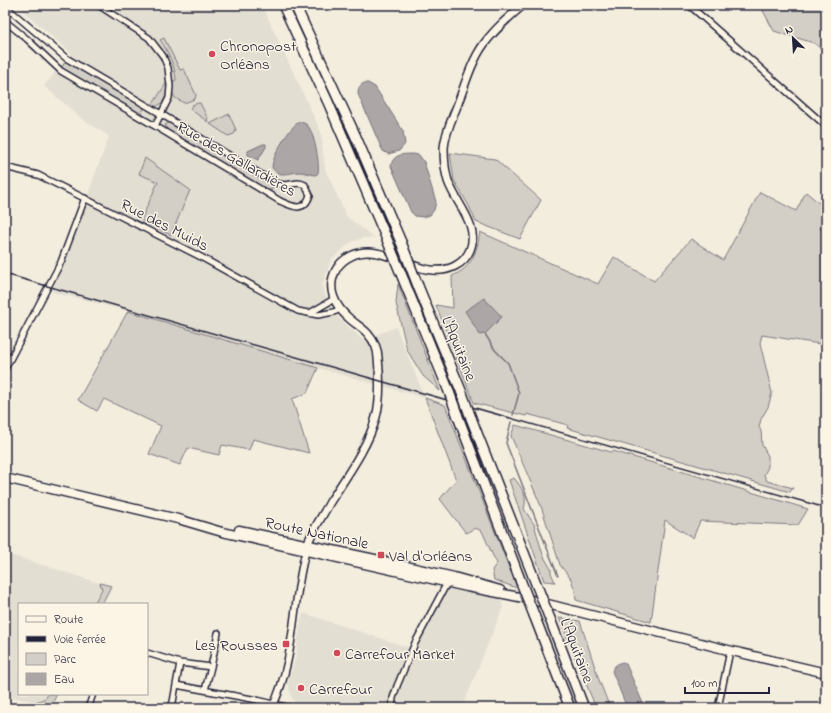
<svg xmlns="http://www.w3.org/2000/svg" width="831" height="713" viewBox="0 0 831 713" font-family="'Indie Flower',sans-serif">
<style>
.built{fill:#e3ded2}
.green{fill:#d4cfc6;stroke:#7b7880}
.water{fill:#aca7a6;stroke:#75727b}
.lines{fill:none;stroke-linecap:round;stroke-linejoin:round}
.stream{stroke:#75727b;stroke-width:1.5}
.minor-casing{stroke:#22223b;stroke-width:8}
.tertiary-casing{stroke:#22223b;stroke-width:9}
.secondary-casing{stroke:#22223b;stroke-width:10}
.primary-casing{stroke:#22223b;stroke-width:11}
.motorway-casing{stroke:#22223b;stroke-width:12}
.minor{stroke:#fcf5e5;stroke-width:5}
.tertiary{stroke:#fcf5e5;stroke-width:6}
.secondary{stroke:#fcf5e5;stroke-width:7}
.primary{stroke:#fcf5e5;stroke-width:8}
.motorway{stroke:#fcf5e5;stroke-width:9}
.rail{stroke:#22223b;stroke-width:1.5}
.motorway-bridge-casing{stroke:#22223b;stroke-width:12;stroke-linecap:butt}
.motorway-bridge{stroke:#fcf5e5;stroke-width:9}
.poi-dot{fill:#d1495b;stroke:#fcf5e5;stroke-width:1.5}
.labels{text-anchor:middle;stroke-width:3;stroke-linejoin:round;paint-order:stroke}
.poi-label{font-size:16px;fill:#22223b;stroke:#fcf5e5;text-anchor:start}
.street-label{font-size:16px;fill:#22223b;stroke:#fcf5e5}
</style>
<rect width="100%" height="100%" fill="#f3edde"/>
<filter id="ink" filterUnits="userSpaceOnUse"><feTurbulence type="fractalNoise" baseFrequency=".025" numOctaves="2"/><feDisplacementMap in="SourceGraphic" scale="8" xChannelSelector="R" yChannelSelector="G"/><feConvolveMatrix kernelMatrix="1 2 1 2 8 2 1 2 1" color-interpolation-filters="sRGB"/></filter>
<g filter="url(#ink)">
<path class="built" d="M16,5H262L321,132L325,169L347,217L375,238H363L351,242L331,260L323,283V291L339,318L363,340L396,327L425,398L318,368L128,311L52,292L69,250L88,194L109,136L82,119L44,86L71,53Z
M5,553L99,583L102,589L94,604H19V694H48L46,698L36,702L5,696Z
M447,583L450,587L501,599L503,607L462,708H302L296,705L291,696L288,682L296,657L298,637L303,613L410,648L404,670Z"/>
<path class="green" d="M760,5H826V53L814,43L774,31Z
M164,38L180,70L184,69L196,95L195,99L184,103L175,98L172,92V82L176,80C175,65 168,52 160,40Z
M66,61L144,108L141,115L61,68Z
M167,82C168,93 165,107 151,107Z
M198,103H200L208,119L207,120L208,122L190,109L192,105Z
M229,114L236,130L234,134L228,136L210,124Z
M170,123L270,183L272,185V190H267L170,133L165,126L166,124Z
M450,153L495,159L541,200L520,239L476,222L469,206L454,180Z
M145,158L190,190L171,235L141,220L158,182L139,174Z
M760,192L796,211L806,192L826,209V217L820,229L826,232V345L762,335L760,343L772,393L768,407L761,419L759,427L761,431L762,445L768,456V467L764,475L767,481L793,488L790,492L567,428L568,425L527,414L526,416L474,403L436,305L453,308L452,276C472,268 477,252 480,232L598,284L614,257L654,281L691,239L723,260Z
M398,284L440,391L423,376L407,350L396,303Z
M128,311L318,368L307,393L292,399L309,453L253,439L249,450L222,445L219,455L188,448L180,465L149,454L161,426L104,399L97,411L78,400Z
M425,398L445,405L517,588L494,580L492,570L497,563L493,556L482,531L475,528L466,533L440,499L456,480Z
M515,425L611,452L613,451L808,509L798,525L700,521L693,538L665,520L651,622L576,600L575,591L571,579L560,565L541,506L511,436Z
M514,478C522,488 528,496 524,509L534,524L543,555L551,569V573L555,582L544,581L509,480Z
M100,583L111,586L102,604H94L102,589Z
M559,618L580,621L599,680L610,708H596Z
M48,694H57L50,708H33L36,702L46,698Z"/>
<path class="water" d="M364,83H368L375,87L403,131L405,144L399,151L388,154L383,151L380,145L358,94C358,88 359,86 364,83Z
M299,122C302,122 305,123 308,126C314,133 320,163 318,173L316,175C311,175 306,172 300,172C290,172 278,179 272,167C272,157 290,126 299,122Z
M263,144H266V147L258,160L248,155V151Z
M413,154L419,155L424,162L436,202L434,210L430,215L423,217L415,216L411,212L391,166C393,154 403,154 413,154Z
M484,298L502,317L485,334L480,335L465,311Z
M623,662L626,664L645,708H627L612,671C615,665 617,663 623,662Z"/>
<g class="lines">
<path class="stream" d="M485,334L495,350L508,363L515,382L519,393L513,415
M511,422L506,443L558,576"/>
<defs>
<path id="minor" d="M98,5L149,38L163,56L168,68L170,86L169,98L155,126
M689,5L826,126
M5,6L66,58L161,114L275,183C289,189 295,179 305,185L310,195C304,213 293,207 280,201L155,126L61,71L27,39L5,21
M5,167L38,175L62,187L199,256L298,311L318,315L334,312L340,309
M310,313L334,299
M5,369L61,262L85,198
M147,653L180,663L211,667
M176,685L180,663
M205,690L211,667L218,633
M88,708L93,694
M170,708L173,702L176,685L252,699L290,708
M392,708L393,698L397,686L415,643L448,581
M718,708L730,651"/>
<path id="tertiary" d="M272,708C297,656 291,604 306,550"/>
<path id="secondary" d="M306,548C311,532 322,517 330,502C346,477 369,445 376,417C381,399 380,377 378,358C378,349 374,341 368,334C364,329 357,325 351,320C335,307 325,288 337,268C340,263 345,259 351,256C385,239 420,284 455,266C461,263 467,257 470,250C480,225 456,204 448,181C445,171 444,159 444,148C445,133 452,119 457,106C465,85 471,62 484,44C495,29 509,17 523,5"/>
<path id="primary" d="M5,478L182,520
M178,519L222,532L467,587L524,598L728,650L826,673
M239,530L384,561L454,577L500,590"/>
<path id="motorway" d="M283,5L328,102L386,237
M295,5L356,137L401,242
M404,281L448,389
M418,286L462,393
M457,414L521,582
M471,418L537,586
M534,615L570,708
M550,619L584,708"/>
</defs>
<use href="#minor" class="minor-casing"/>
<use href="#tertiary" class="tertiary-casing"/>
<use href="#secondary" class="secondary-casing"/>
<use href="#primary" class="primary-casing"/>
<use href="#motorway" class="motorway-casing"/>
<use href="#minor" class="minor"/>
<use href="#tertiary" class="tertiary"/>
<use href="#secondary" class="secondary"/>
<use href="#primary" class="primary"/>
<use href="#motorway" class="motorway"/>
<path class="rail" d="M5,274L826,508"/>
<defs>
<path id="motorway-bridge" d="M386,237L404,281
M401,242L418,286
M448,389L457,414
M462,393L471,418
M521,582L534,615
M537,586L550,619"/>
</defs>
<use href="#motorway-bridge" class="motorway-bridge-casing"/>
<use href="#motorway-bridge" class="motorway-bridge"/>
</g>
</g>
<g class="poi-dot">
<circle cx="212" cy="54" r="4"/>
<rect x="377" y="551" width="8" height="8" rx="2"/>
<rect x="282" y="640" width="8" height="8" rx="2"/>
<circle cx="337" cy="653" r="4"/>
<circle cx="301" cy="688" r="4"/>
</g>
<g class="labels">
<g class="poi-label">
<text x="220" y="51">Chronopost<tspan x="220" dy="18">Orléans</tspan></text>
<text x="389" y="561">Val d'Orléans</text>
<text x="278" y="650" text-anchor="end">Les Rousses</text>
<text x="345" y="659">Carrefour Market</text>
<text x="309" y="694">Carrefour</text>
</g>
<g class="street-label">
<text transform="translate(237 158) rotate(30)" y="6">Rue des Gallardières</text>
<text transform="translate(165 224) rotate(27)" y="6">Rue des Muids</text>
<text transform="translate(460 348) rotate(68)" y="6">L'Aquitaine</text>
<text transform="translate(317 532) rotate(12)" y="6">Route Nationale</text>
<text transform="translate(578 650) rotate(69)" y="6">L'Aquitaine</text>
</g>
</g>
<rect width="831" height="713" fill="none" stroke="#fcf5e5" stroke-width="20"/>
<rect x="10" y="10" width="811" height="693" fill="none" stroke="#22223b" stroke-width="1.5" filter="url(#ink)"/>
<rect x="18" y="603" width="130" height="92" fill="#fcf5e5" stroke="#a5a1a1"/>
<rect x="26" y="616" width="20" height="6" fill="#fcf5e5" stroke="#a5a1a1"/>
<text x="54" y="623" font-size="12" fill="#22223b">Route</text>
<rect x="26" y="636" width="20" height="6" fill="#22223b" stroke="#a5a1a1"/>
<text x="54" y="643" font-size="12" fill="#22223b">Voie ferrée</text>
<rect x="26" y="653" width="20" height="12" fill="#d4cfc6" stroke="#a5a1a1"/>
<text x="54" y="663" font-size="12" fill="#22223b">Parc</text>
<rect x="26" y="673" width="20" height="12" fill="#aca7a6" stroke="#a5a1a1"/>
<text x="54" y="683" font-size="12" fill="#22223b">Eau</text>
<g transform="translate(793 38) rotate(335)" stroke="#fcf5e5" stroke-width="3" paint-order="stroke">
<path d="M0-3L7 15L0 10L-7 15Z" fill="#22223b"/>
<text y="-6" font-size="11" font-weight="bold" text-anchor="middle" fill="#22223b">N</text>
</g>
<path d="M685 687v6h84v-6" fill="none" stroke="#22223b" stroke-width="2"/>
<text x="691" y="687" font-size="12" fill="#22223b" stroke="#fcf5e5" stroke-width="3" paint-order="stroke">100 m</text>
</svg>
